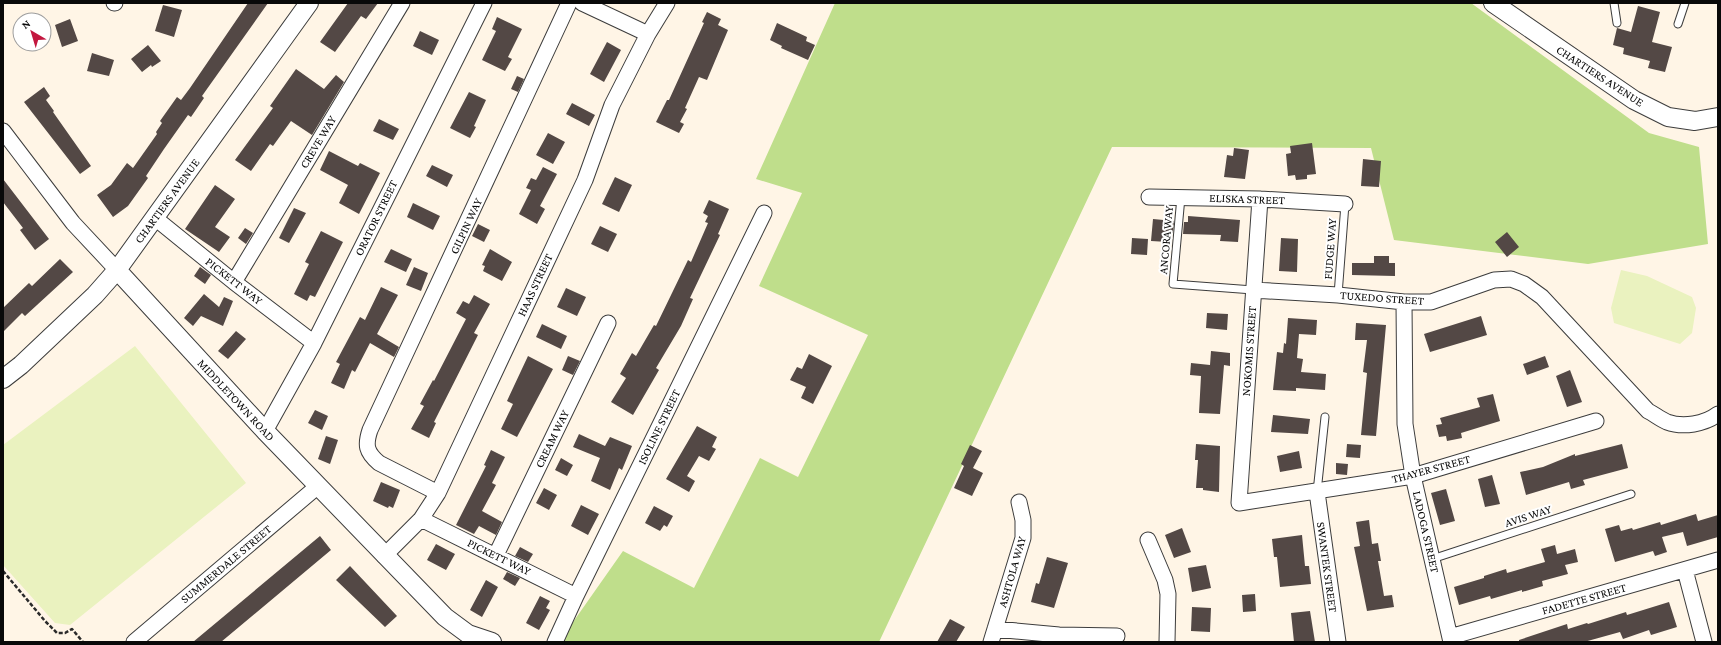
<svg xmlns="http://www.w3.org/2000/svg" width="1721" height="645" viewBox="0 0 1721 645" font-family="'Crimson Pro',serif">
<style>
.forest{fill:#bfde8b}
.pitch{fill:#eaf2bf}
.building{fill:#534845}
.lines{fill:none;stroke-linecap:round;stroke-linejoin:round}
.service-casing{stroke:#3c3c3c;stroke-width:9}
.minor-casing{stroke:#3c3c3c;stroke-width:17}
.tertiary-casing{stroke:#3c3c3c;stroke-width:20}
.path{stroke:#2b2b2b;stroke-width:2.5;stroke-dasharray:4 2;stroke-linecap:butt}
.service{stroke:#fff;stroke-width:7}
.minor{stroke:#fff;stroke-width:15}
.tertiary{stroke:#fff;stroke-width:18}
.labels{text-anchor:middle;stroke-width:4;stroke-linejoin:round;paint-order:stroke}
.street-label{font-size:12px;fill:#090909;stroke:#fff}
</style>
<rect width="100%" height="100%" fill="#fff5e6"/>
<path class="forest" d="M835,3H1471L1649,133L1699,147L1708,244L1588,264L1394,240L1371,148L1112,147L879,642H559L623,551L694,588L760,458L798,477L868,335L759,286L802,193L756,179Z"/>
<path class="pitch" d="M1621,270L1647,276L1692,297L1696,308L1692,333L1680,344L1614,323L1611,308Z
M135,346L246,483L70,625L55,623L3,565V445Z"/>
<path class="building" d="M248,3H268L202,96L204,98L191,117L188,115L164,149L146,176L148,178L128,206L113,217L97,195L111,185L127,163L133,168L157,134L156,132L162,123L160,121L177,97L181,100L190,88Z
M348,3H378L366,19L361,16L335,52L320,42Z
M163,5L182,10L174,37L155,31Z
M1638,6L1660,12L1652,42L1672,47L1665,72L1648,68L1650,61L1623,54L1624,48L1613,45L1617,28L1631,32Z
M707,12L721,19L718,25L728,30L707,80L699,77L685,108L687,109L680,122L684,124L679,133L656,122L667,100H669L704,23L702,22Z
M497,17L522,29L508,57L512,59L505,71L482,60L496,31L492,29Z
M70,19L78,41L62,47L55,25Z
M777,23L807,37L806,41L815,45L808,60L781,48L782,46L770,40Z
M420,31L439,40L432,55L413,46Z
M607,42L621,50L604,82L590,74Z
M148,45L161,61L152,67L151,65L142,72L131,59Z
M92,53L114,60L109,76L87,71Z
M296,69L324,89L336,75L344,82L312,135L291,121L273,146L270,144L251,171L235,160L273,108L270,106Z
M517,76L524,79L518,92L511,89Z
M44,87L50,96L46,100L54,111L53,112L91,166L80,174L24,102Z
M469,92L486,100L474,126L476,127L470,138L450,128Z
M572,103L595,115L589,126L566,114Z
M379,119L399,129L393,140L373,131Z
M548,133L565,142L553,164L536,155Z
M1312,143L1316,174L1307,175V179L1296,180L1295,175L1288,176L1286,154L1291,153L1290,146Z
M1234,148L1249,150L1245,179L1224,177L1227,155L1233,156Z
M329,151L358,166L360,163L380,173L359,214L339,203L348,185L320,170Z
M1363,159L1381,161L1379,187L1361,186Z
M432,165L453,175L447,187L426,176Z
M543,167L557,174L540,206L545,209L537,224L519,214L531,190L526,188L531,178L536,180Z
M615,177L632,185L619,212L602,204Z
M3,179L49,239L35,250L20,230L23,228L3,202Z
M215,185L235,199L215,227L230,237L219,252L185,229Z
M709,200L729,209L718,234L720,235L690,298L693,299L681,326L656,368L659,370L633,415L611,402L626,378L620,374L632,353L636,356L654,325L656,326L688,260L691,262L708,223L705,222L708,216L703,213Z
M413,203L440,216L433,230L407,217Z
M294,208L306,213L289,243L279,238Z
M1188,216L1240,220L1238,242L1220,241L1221,235L1183,234L1184,222H1188Z
M1153,219L1174,221L1173,233H1169L1168,242L1151,241Z
M478,224L490,230L484,242L472,236Z
M600,226L617,234L608,252L591,244Z
M245,228L253,233L246,244L238,238Z
M321,231L343,242L315,297L310,295L307,301L294,294L309,264L305,262Z
M1507,232L1519,247L1507,257L1495,242Z
M1132,238L1148,239L1147,255L1131,254Z
M1281,238L1298,239L1297,272L1279,271Z
M391,249L412,259L406,272L384,262Z
M490,249L512,262L502,281L483,271L485,266L482,265Z
M1374,256H1389V263H1395V276L1352,275V263H1374Z
M60,259L73,272L25,316L22,313L3,332V308L29,283L32,286Z
M200,267L211,275L205,284L194,276Z
M414,267L428,273L421,291L406,285Z
M381,287L398,295L377,334L399,347L394,357L370,343L355,372L352,370L344,389L331,383L340,364L336,362L360,317L365,320Z
M566,288L586,297L577,316L557,307Z
M204,294L219,307L224,297L233,301L223,326L201,316L193,326L184,318Z
M474,295L490,304L474,333L478,335L434,422L436,423L429,438L411,429L424,406L420,404L433,380L434,381L466,319L456,313L463,301L469,304Z
M1207,313L1228,314L1227,330L1206,328Z
M1481,316L1487,335L1430,352L1424,334Z
M1288,318L1317,320L1316,335L1299,334L1297,358L1303,359L1301,372L1326,374L1325,390L1296,388V391L1273,390L1277,352L1283,353L1284,343L1286,344Z
M1356,323L1386,325L1376,436L1361,435L1367,373L1363,372L1367,340H1355Z
M542,324L567,336L561,349L536,337Z
M236,331L246,339L228,359L218,351Z
M1211,351L1230,353V366L1224,365L1220,414L1199,413L1201,376L1190,375L1191,363L1210,365Z
M809,354L832,366L813,404L801,398L806,387L790,380L797,367L802,369Z
M528,356L553,369L517,437L501,429L513,404L507,401Z
M568,356L580,361L573,375L562,370Z
M1545,356L1549,367L1527,375L1523,364Z
M1570,370L1582,402L1567,407L1556,376Z
M1493,394L1500,421L1461,433L1462,438L1447,441L1446,436L1439,437L1436,425L1442,424L1440,418L1480,407L1477,398Z
M315,410L328,416L322,430L308,423Z
M1273,415L1310,419L1308,434L1271,432Z
M697,426L717,437L712,447L716,449L709,461L699,456L687,476L695,481L689,492L666,479Z
M579,434L605,446L610,437L632,446L622,470L619,468L610,490L591,481L600,458L573,447Z
M326,436L338,440L330,464L318,459Z
M1196,444L1220,446L1219,492L1203,490V488H1196L1198,460H1195Z
M1347,444L1361,445L1360,458L1346,457Z
M1622,444L1628,468L1583,480L1585,485L1571,489L1569,482L1526,495L1520,472L1543,467L1575,454V456Z
M970,445L982,451L973,468L983,473L972,496L954,488L964,466L961,464Z
M491,450L505,457L492,483L496,485L482,511L502,522L496,535L479,526L474,534L456,525L486,466L484,465Z
M1299,451L1302,468L1280,472L1277,456Z
M561,458L573,465L567,476L555,470Z
M1336,463L1348,464L1347,475L1336,474Z
M1492,475L1500,504L1485,507L1478,479Z
M381,482L400,490L393,508L389,506L388,508L373,501Z
M544,488L557,495L549,510L536,503Z
M1446,489L1455,521L1440,525L1431,493Z
M581,505L599,514L588,535L571,526Z
M654,506L673,516L667,527L664,525L660,531L645,523Z
M1696,514L1698,521L1718,515V537L1687,546L1683,532L1662,537L1667,552L1655,556L1653,551L1615,562L1605,529L1619,525L1621,531L1632,528L1633,530L1660,522L1661,525Z
M1369,520L1372,544L1378,543L1381,561H1378L1384,596L1392,595L1394,607L1367,611L1354,547L1360,546L1356,522Z
M1182,528L1191,552L1174,558L1165,535Z
M1302,535L1305,566H1309L1311,584L1280,587L1277,557H1274L1272,539Z
M320,536L331,550L221,642H193Z
M436,544L455,554L446,570L427,560Z
M1555,545L1557,554L1575,549L1578,562L1565,565L1568,574L1542,581L1543,586L1522,592V590L1491,599L1490,596L1459,605L1454,587L1484,578V576L1506,569L1507,573L1545,562L1541,549Z
M520,547L533,554L528,562L515,556Z
M1047,557L1068,563L1054,608L1031,602L1036,583L1039,584Z
M1206,565L1211,588L1192,592L1188,568Z
M350,566L397,616L385,627L336,580Z
M507,572L520,578L515,586L503,579Z
M486,580L498,587L482,617L470,610Z
M1255,594L1256,611L1243,612L1242,595Z
M540,596L550,601L546,608L550,610L539,630L526,623Z
M1669,602L1677,627L1651,635L1649,630L1623,639L1620,632L1584,642H1519V640L1567,624L1568,629L1587,623L1588,624L1626,612L1627,615Z
M1192,607L1211,608L1210,632L1191,631Z
M1310,611L1315,642H1294L1291,613Z
M950,619L965,627L956,642H937Z"/>
<g class="lines">
<defs>
<path id="service" d="M1614,3L1617,23
M1678,24L1685,3
M1181,197L1173,284L1253,290
M1338,295L1345,204
M1317,492L1325,417
M1432,559L1631,494"/>
<path id="minor" d="M114,3H115
M582,3L648,34
M3,131L73,223L117,270
M1149,197L1260,199L1345,204
M1260,199L1239,503L1413,476L1596,421
M155,218L234,282L314,343
M234,282L402,3
M1253,290L1338,295L1404,302H1431L1494,280L1511,279L1524,284L1542,297L1648,411C1654,414 1660,419 1667,422C1683,428 1705,424 1718,414
M1404,302L1405,424L1413,476L1451,642
M265,431L314,343L484,3
M1317,492L1338,642
M438,493L379,463C366,452 365,445 370,430L569,3
M421,519L576,596
M1148,540L1165,580L1168,594L1167,642
M496,555L608,323
M384,556L421,519L438,493L585,180L612,105L648,34L667,3
M1685,570L1704,642
M995,629L1059,635L1117,636
M1450,637L1718,560
M134,642L318,486
M555,642L576,596L764,213
M991,642L1023,538V520L1019,502"/>
<path id="tertiary" d="M1493,3L1634,100L1668,117L1695,121L1718,117
M117,270L265,431L445,617L468,634L492,642
M3,379L21,365L95,295L117,270L309,3"/>
</defs>
<use href="#service" class="service-casing"/>
<use href="#minor" class="minor-casing"/>
<use href="#tertiary" class="tertiary-casing"/>
<path class="path" d="M3,571L45,621L57,633H65L72,629L83,642"/>
<use href="#service" class="service"/>
<use href="#minor" class="minor"/>
<use href="#tertiary" class="tertiary"/>
</g>
<g class="labels">
<g class="street-label">
<text transform="translate(1600 76) rotate(33)" y="4">CHARTIERS AVENUE</text>
<text transform="translate(318 142) rotate(-59)" y="4">CREVE WAY</text>
<text transform="translate(1247 199) rotate(2)" y="4">ELISKA STREET</text>
<text transform="translate(167 201) rotate(-54)" y="4">CHARTIERS AVENUE</text>
<text transform="translate(376 218) rotate(-64)" y="4">ORATOR STREET</text>
<text transform="translate(466 226) rotate(-65)" y="4">GILPIN WAY</text>
<text transform="translate(1166 240) rotate(-85)" y="4">ANCORA WAY</text>
<text transform="translate(1330 249) rotate(-86)" y="4">FUDGE WAY</text>
<text transform="translate(234 281) rotate(38)" y="4">PICKETT WAY</text>
<text transform="translate(535 285) rotate(-65)" y="4">HAAS STREET</text>
<text transform="translate(1382 298) rotate(4)" y="4">TUXEDO STREET</text>
<text transform="translate(1249 351) rotate(-86)" y="4">NOKOMIS STREET</text>
<text transform="translate(236 400) rotate(47)" y="4">MIDDLETOWN ROAD</text>
<text transform="translate(659 427) rotate(-64)" y="4">ISOLINE STREET</text>
<text transform="translate(552 439) rotate(-64)" y="4">CREAM WAY</text>
<text transform="translate(1431 469) rotate(-15)" y="4">THAYER STREET</text>
<text transform="translate(1528 516) rotate(-18)" y="4">AVIS WAY</text>
<text transform="translate(1426 532) rotate(77)" y="4">LADOGA STREET</text>
<text transform="translate(499 557) rotate(26)" y="4">PICKETT WAY</text>
<text transform="translate(226 564) rotate(-40)" y="4">SUMMERDALE STREET</text>
<text transform="translate(1327 567) rotate(82)" y="4">SWANTEK STREET</text>
<text transform="translate(1012 572) rotate(-74)" y="4">ASHTOLA WAY</text>
<text transform="translate(1584 599) rotate(-16)" y="4">FADETTE STREET</text>
</g>
</g>
<rect width="1721" height="645" fill="none" stroke="#090909" stroke-width="8"/>
<g transform="translate(32 32) rotate(322)"><circle r="19" fill="#ffffff" stroke="#9d9d9d"/>
<path d="M0-3L7 15L0 10L-7 15Z" fill="#c3173f"/>
<text y="-6" font-size="11" font-weight="bold" text-anchor="middle" fill="#090909">N</text>
</g>
</svg>
